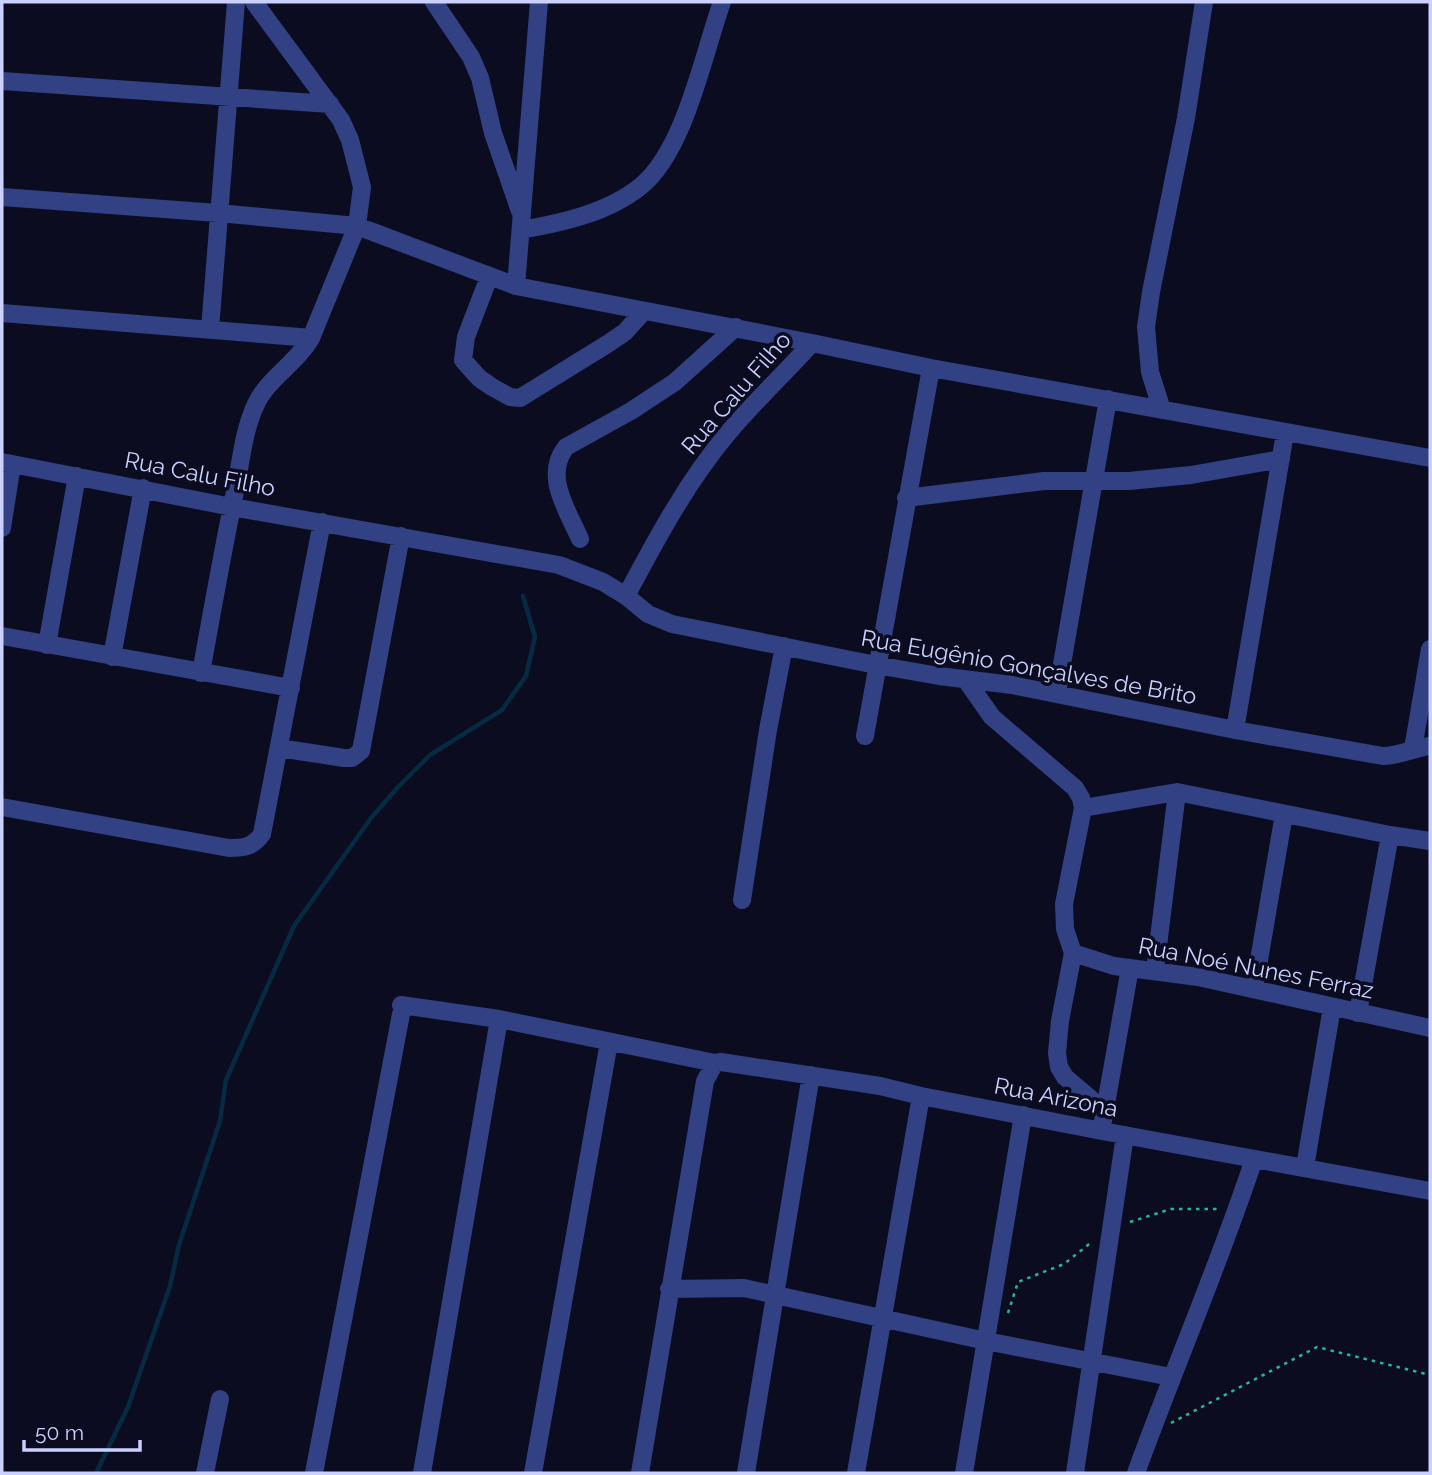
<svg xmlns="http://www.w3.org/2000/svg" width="1432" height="1475" viewBox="0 0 1432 1475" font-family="Raleway,sans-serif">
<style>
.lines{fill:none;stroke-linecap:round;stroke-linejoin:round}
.stream{stroke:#072a43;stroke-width:4.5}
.path{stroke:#24b98f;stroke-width:2.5;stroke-dasharray:3.5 5;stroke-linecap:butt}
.minor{stroke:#324183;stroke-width:18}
.labels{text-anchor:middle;stroke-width:7;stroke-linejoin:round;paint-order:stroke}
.street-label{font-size:23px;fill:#cad0ff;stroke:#0b0c20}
</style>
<rect width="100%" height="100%" fill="#0b0c20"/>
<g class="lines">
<path class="stream" d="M96,1473L128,1407L170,1286L179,1245L220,1121L226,1080L294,926L371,818L399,786L430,755L502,710L526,676L535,637L523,596"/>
<path class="path" d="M1130,1222L1171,1209H1219
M1008,1313L1018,1282L1064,1264L1093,1241
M1171,1423L1317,1347L1430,1375"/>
<path class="minor" d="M434,2L471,57L480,78L493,133L520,211
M2,81L330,104
M2,197L218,213L357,226L516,286L812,343
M521,230C561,223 608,213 641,186C685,150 703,55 722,2
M489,277L466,337L463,360L479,378L492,387L510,397L520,398L609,343L625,332L643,312
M516,286L539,2
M2,313L311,338
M210,329L236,2
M1162,410L1150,372L1146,327L1151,292L1186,118L1204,2
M2,462L232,507L559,565L603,582L626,596C656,540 686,483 728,433C754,402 784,374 812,343L931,368L1430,458
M906,498L1044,481H1129L1191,475L1281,459
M2,528L12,464
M580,539C568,511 543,476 566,447L631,411L675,382L736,327
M626,596L648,614L672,624L876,665L939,676L1012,685L1235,730L1383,756C1400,756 1413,748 1430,746
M2,636L291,688
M47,645L77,476
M112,657L143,488
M201,673C212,611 223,549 236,487C241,460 244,429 256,404C268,378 297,363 311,338L357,226L362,187L350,140L341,120L254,2
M966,680L992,717L1075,788L1081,798L1083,808L1064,904L1065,929L1073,953L1060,1021L1057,1053L1059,1067L1065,1077L1105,1111
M1057,693L1108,399
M1235,730L1285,433
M865,736L931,368
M279,748L344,758H352L361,751L401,536
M1413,749L1430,649
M2,807L229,848C244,848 253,847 262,834L322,522
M1083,808L1177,792L1390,835L1430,841
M742,900L768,730L784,646
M1073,953L1114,966L1198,977L1430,1028
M1155,970L1177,792
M1254,989L1284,814
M401,1005L499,1019L715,1063
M1358,1013L1390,835
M1103,1121L1130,968
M1305,1167L1332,1007
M669,1289L744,1288L986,1341L1171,1377
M205,1473L220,1399
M314,1473L401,1014
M422,1473L499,1019
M533,1473L609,1042
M640,1473L705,1081L715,1063L721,1062L880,1086L921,1096L1102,1131L1430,1191
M746,1473L811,1075
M856,1473L921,1096
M964,1473L1023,1115
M1075,1473L1125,1135
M1136,1473C1174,1368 1219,1265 1254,1159"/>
</g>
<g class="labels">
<g class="street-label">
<text transform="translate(736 393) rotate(-49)" y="8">Rua Calu Filho</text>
<text transform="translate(200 474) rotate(11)" y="8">Rua Calu Filho</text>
<text transform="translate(1029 667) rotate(10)" y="8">Rua Eugênio Gonçalves de Brito</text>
<text transform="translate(1256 968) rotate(11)" y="8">Rua Noé Nunes Ferraz</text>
<text transform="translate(1056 1097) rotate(11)" y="8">Rua Arizona</text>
</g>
</g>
<rect width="1432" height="1475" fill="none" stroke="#cad0ff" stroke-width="7"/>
<path d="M24 1440v10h116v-10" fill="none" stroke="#cad0ff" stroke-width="3.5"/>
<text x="35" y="1440" font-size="21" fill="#cad0ff" stroke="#0b0c20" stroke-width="5" paint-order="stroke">50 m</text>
</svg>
